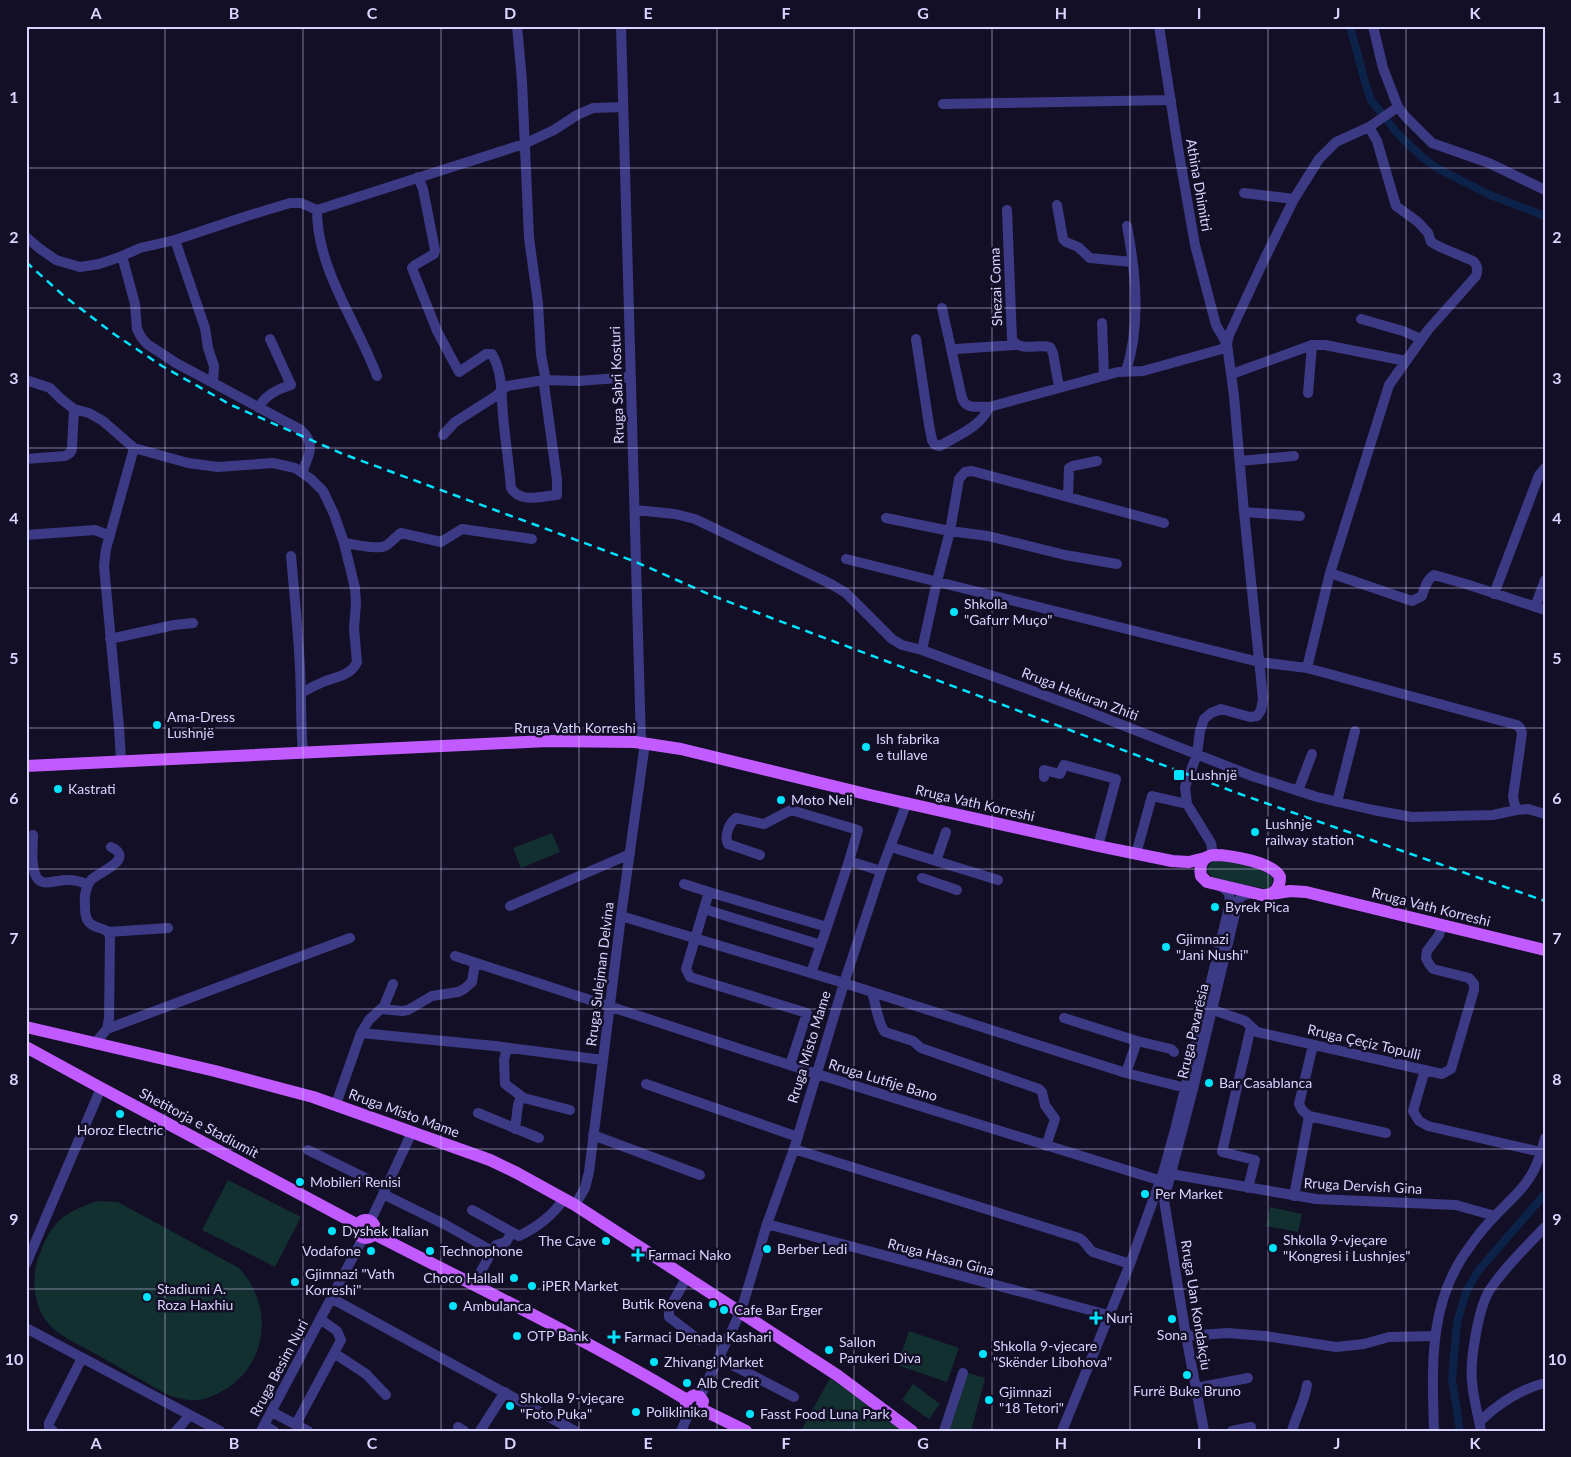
<svg xmlns="http://www.w3.org/2000/svg" width="1571" height="1457" viewBox="0 0 1571 1457" font-family="Lato,sans-serif">
<style>
.green{fill:#12302f}
.lines{fill:none;stroke-linecap:round;stroke-linejoin:round}
.canal{stroke:#0c2248;stroke-width:8}
.minor{stroke:#3d3a85;stroke-width:10}
.major{stroke:#c25bff;stroke-width:12}
.rail{stroke:#00e5ff;stroke-width:2.5;stroke-dasharray:8 6;stroke-linecap:butt}
.grid{fill:none;stroke:#d9d4ff;stroke-width:1;stroke-opacity:0.55}
.poi-dot{fill:#00e5ff;stroke:#130f26;stroke-width:2}
.labels{text-anchor:middle;stroke-width:5;stroke-linejoin:round;paint-order:stroke}
.street-label{font-size:14px;fill:#d9d4ff;stroke:#130f26}
.poi-label{font-size:14px;fill:#d9d4ff;stroke:#130f26;text-anchor:start}
.neatline{fill:none;stroke:#d9d4ff;stroke-width:2}
.grid-label{font-size:16px;text-anchor:middle;font-weight:bold;fill:#d9d4ff}
</style>
<rect width="100%" height="100%" fill="#130f26"/>
<path class="green" d="M552,833L560,852L521,868L513,848Z
M1213,861C1227,859 1262,868 1273,877L1272,884L1267,889L1212,878L1207,870L1209,865Z
M228,1180L301,1217L275,1267L202,1230Z
M97,1201L118,1202L239,1268C273,1304 269,1362 226,1389C217,1394 208,1399 198,1400C187,1401 177,1398 168,1395C143,1381 119,1367 94,1353C78,1344 58,1336 47,1322C33,1304 31,1276 39,1256C51,1222 63,1213 97,1201Z
M1270,1207L1302,1214L1298,1232L1266,1226Z
M909,1331L959,1348L947,1382L897,1365Z
M965,1372L985,1378L971,1431H948Z
M830,1378L906,1431H801Z
M913,1384L940,1404L929,1419L902,1400Z"/>
<g class="lines">
<path class="canal" d="M1350,26L1365,82L1371,100L1398,134L1423,158L1437,168L1490,195L1545,216
M1460,1431L1452,1379L1457,1323L1466,1292L1478,1271L1545,1194"/>
<path class="minor" d="M621,26L641,743
M943,104L1171,100
M1398,107L1405,116L1432,143L1489,163L1545,190
M418,177L423,189L435,250L434,254L415,265L412,268L437,331L459,372L486,354H492C503,373 501,394 503,415C505,439 509,464 511,488C520,504 542,496 557,495V480L544,384L545,376L541,355L538,303L529,238L522,81L517,26
M1244,193L1294,199
M1057,205L1063,239L1066,242L1078,247L1090,258L1132,262
M317,210C317,270 357,322 377,376
M1007,210L1012,340C1021,352 1037,344 1050,347L1053,353L1059,387
M26,237L39,248L56,260L80,267L99,264L120,257L140,248L175,240L247,216L290,203H301L317,210L524,144L554,130L577,115L593,108L623,107
M175,240L205,328L208,348L214,366L213,383
M122,256L135,304L137,329L141,337L147,344L176,363L301,430C316,443 309,456 302,472
M942,308L962,398C966,410 978,406 989,407L1118,372L1143,371L1222,349L1227,344L1216,325L1195,245L1178,148L1159,26
M1361,319L1403,331L1421,339
M1102,323L1104,376
M916,339L929,425L932,440L935,445L940,446C958,435 981,427 989,407
M956,349L1015,345
M1126,371C1141,325 1136,274 1127,226
M1232,374L1312,345H1325L1406,361
M26,380L50,388L61,399L74,409L89,413L103,421L134,448L188,463L218,467L273,463L295,468L311,479L323,491L334,514L344,543L355,588L356,603L354,629L357,662C351,676 335,677 323,682C316,685 308,689 301,693
M1308,393L1312,345
M259,408C264,395 278,389 291,385L270,339
M443,435L455,422L496,396L507,386L544,380L578,381L631,377
M26,459L65,456L70,453L72,449L74,409
M1240,461L1294,456
M1068,497L1069,468L1073,466L1097,461
M635,510L675,514L695,519L831,584L846,593L892,639L902,645L922,650L1079,708L1252,776L1317,797L1373,810L1412,817L1493,815L1516,810L1528,809L1545,814
M1244,512L1300,516
M886,518L950,531L988,536L1065,555L1117,564
M26,535L95,530L110,536
M344,543C354,544 377,550 385,546C391,543 395,537 401,533L441,542L462,529L532,539
M291,556C294,588 297,620 299,652C302,686 300,719 303,753
M846,559L1259,662L1307,668L1517,725L1520,728L1522,733L1513,797L1516,810
M1330,573L1412,601L1422,596C1424,589 1427,579 1434,575L1466,584L1545,610
M1494,594L1539,475L1545,468
M1535,607L1545,580
M110,639L174,625L193,623
M922,650L937,581L950,531L959,479L965,472L972,471L1164,523
M1307,668L1330,573L1389,385L1428,330L1476,276C1478,270 1478,266 1473,261L1440,247L1431,242L1428,233L1418,222L1396,206L1377,141L1369,127L1398,107L1383,68L1373,26
M121,760L119,727L104,566L106,549L134,448
M1044,777V770L1060,774L1064,765L1116,779L1098,846
M1298,791L1312,754
M1337,802L1355,731
M1187,804L1185,787L1197,754L1200,731L1204,719L1211,713L1221,709L1250,717L1257,716L1261,710L1263,699L1244,512L1234,396L1227,344L1229,335L1264,260L1294,199L1319,159L1336,142L1369,127
M33,835C33,846 31,859 34,870C38,891 55,879 69,880C76,880 82,882 88,885
M891,847L998,880
M1136,854L1152,796L1187,804L1211,843L1213,855
M760,855L728,844C724,836 729,823 736,818L764,824L791,810L858,830L849,861
M936,861L946,832
M922,878L957,890
M684,884L709,892
M510,906L630,854
M704,909L821,945
M621,916L844,983L1126,1073L1186,1088
M108,932L168,928
M455,956L817,1074L1168,1183
M811,973L827,927
M872,992C875,1002 879,1026 885,1032L913,1041L921,1048L1039,1089L1042,1092L1045,1105L1055,1119L1046,1146
M381,1009L402,1011L408,1010L432,996L458,992L464,989L472,982L475,963
M1213,1010L1245,1021L1257,1032L1442,1074L1451,1069L1474,990V984L1469,978L1433,969L1429,964L1426,958L1427,951L1439,935L1442,926
M1064,1018L1137,1041L1171,1049L1174,1052
M107,1029L350,938
M361,1033L495,1046L603,1060
M96,1042L107,1029L109,1018L110,937L108,932C102,927 92,928 88,921C85,917 85,911 85,906C84,896 85,888 91,880C99,872 136,859 111,847
M507,1048L504,1060L505,1084L524,1098L570,1110
M790,1065L807,1013L690,977L686,969L709,892L827,927L849,861L881,871
M1425,1070L1413,1111L1419,1121L1428,1126L1541,1152
M1126,1073L1137,1041
M646,1084L798,1137
M336,1104L361,1033L369,1020L384,1006L393,984
M478,1113L539,1138
M1309,1116L1302,1110L1299,1104L1313,1045
M515,1129L518,1105L521,1096
M593,1135L700,1175
M794,1149L1079,1238C1086,1241 1087,1248 1093,1252L1130,1264
M308,1150L386,1188
M1165,1173L1316,1199L1456,1205L1495,1216
M1248,1188L1255,1160L1222,1152L1251,1027
M383,1194L446,1225L492,1251L496,1245L506,1242L512,1232
M1294,1196L1309,1116L1386,1133
M575,1205L585,1188L589,1172L621,916L645,743
M472,1210L519,1236C536,1228 555,1214 564,1198
M371,1220L412,1132
M767,1224L1108,1315
M26,1264L101,1088
M687,1277L669,1309V1317L699,1340
M474,1284L492,1251
M331,1298L575,1431
M26,1328L220,1431
M1186,1336L1227,1333L1265,1336L1336,1347L1364,1344L1389,1337L1435,1336
M334,1353L366,1374L386,1395
M719,1358L794,1397
M1196,1388L1248,1378
M700,1397L741,1311L767,1224L794,1149L844,983L881,871L907,802
M272,1412L308,1431
M1479,1422C1497,1405 1520,1389 1545,1383
M296,1424L341,1340L337,1331L320,1319
M264,1425L274,1431
M458,1427L464,1431
M53,1431L49,1427V1423L82,1358
M176,1431L190,1415
M261,1431L363,1238
M480,1431L505,1392
M681,1431L690,1411
M944,1431L963,1373
M1062,1431L1130,1264L1163,1173L1176,1126L1230,903L1229,893L1221,886
M1204,1431L1186,1336L1164,1200L1193,1089L1238,901L1242,896L1251,893
M1232,1431L1251,1427
M1292,1431C1296,1415 1305,1401 1307,1385
M1434,1431C1432,1366 1428,1300 1471,1245C1478,1235 1486,1225 1495,1216C1509,1201 1525,1188 1534,1170C1539,1160 1542,1149 1545,1138
M1481,1431C1478,1414 1473,1398 1472,1381C1470,1360 1478,1310 1489,1291C1504,1268 1526,1247 1545,1227"/>
<path class="major" d="M26,766L547,741L635,742L681,749L870,795L1098,846L1172,861L1189,862L1205,858
M1213,855C1230,855 1273,862 1280,877C1280,888 1274,896 1262,895L1207,882L1201,876C1199,865 1202,857 1213,855Z
M1271,894L1290,891L1306,892L1545,950
M26,1027L215,1071L313,1097L490,1160L517,1173L575,1205L837,1375L912,1431
M26,1047L101,1088L358,1225
M357 1229a9 9 0 1 1 18 0a9 9 0 1 1-18 0Z
M374,1234C479,1288 586,1339 687,1400
M695,1395C684,1398 682,1410 695,1413L701,1409L703,1401L700,1397
M701,1409L746,1431"/>
<path class="rail" d="M26,262L64,296L114,334L162,366L231,405L343,454L636,562L713,596L1240,794L1545,901"/>
</g>
<path class="grid" d="M165,26V1431M303,26V1431M441,26V1431M579,26V1431M717,26V1431M854,26V1431M992,26V1431M1130,26V1431M1268,26V1431M1406,26V1431M26,168H1545M26,308H1545M26,448H1545M26,588H1545M26,728H1545M26,869H1545M26,1009H1545M26,1149H1545M26,1289H1545"/>
<g class="poi-dot">
<circle cx="954" cy="612" r="5"/>
<circle cx="157" cy="725" r="5"/>
<circle cx="866" cy="747" r="5"/>
<rect x="1173" y="769" width="12" height="12" rx="2.5"/>
<circle cx="58" cy="789" r="5"/>
<circle cx="781" cy="800" r="5"/>
<circle cx="1255" cy="832" r="5"/>
<circle cx="1215" cy="907" r="5"/>
<circle cx="1166" cy="947" r="5"/>
<circle cx="1209" cy="1083" r="5"/>
<circle cx="120" cy="1114" r="5"/>
<circle cx="300" cy="1182" r="5"/>
<circle cx="1145" cy="1194" r="5"/>
<circle cx="332" cy="1231" r="5"/>
<circle cx="606" cy="1241" r="5"/>
<circle cx="1273" cy="1248" r="5"/>
<circle cx="767" cy="1249" r="5"/>
<circle cx="371" cy="1251" r="5"/>
<circle cx="430" cy="1251" r="5"/>
<path d="M635.5 1247.5h5v5h5v5h-5v5h-5v-5h-5v-5h5z"/>
<circle cx="514" cy="1278" r="5"/>
<circle cx="295" cy="1282" r="5"/>
<circle cx="532" cy="1286" r="5"/>
<circle cx="147" cy="1297" r="5"/>
<circle cx="713" cy="1304" r="5"/>
<circle cx="453" cy="1306" r="5"/>
<circle cx="724" cy="1310" r="5"/>
<path d="M1093.5 1310.5h5v5h5v5h-5v5h-5v-5h-5v-5h5z"/>
<circle cx="1172" cy="1319" r="5"/>
<circle cx="517" cy="1336" r="5"/>
<path d="M611.5 1329.5h5v5h5v5h-5v5h-5v-5h-5v-5h5z"/>
<circle cx="829" cy="1350" r="5"/>
<circle cx="983" cy="1354" r="5"/>
<circle cx="654" cy="1362" r="5"/>
<circle cx="1187" cy="1375" r="5"/>
<circle cx="687" cy="1383" r="5"/>
<circle cx="989" cy="1400" r="5"/>
<circle cx="510" cy="1406" r="5"/>
<circle cx="636" cy="1412" r="5"/>
<circle cx="750" cy="1414" r="5"/>
</g>
<g class="labels">
<g class="street-label">
<text transform="translate(1199 185) rotate(80)" y="5">Athina Dhimitri</text>
<text transform="translate(996 287) rotate(-92)" y="5">Shezai Coma</text>
<text transform="translate(617 385) rotate(-92)" y="5">Rruga Sabri Kosturi</text>
<text transform="translate(1080 694) rotate(21)" y="5">Rruga Hekuran Zhiti</text>
<text x="575" y="733">Rruga Vath Korreshi</text>
<text transform="translate(975 803) rotate(13)" y="5">Rruga Vath Korreshi</text>
<text transform="translate(1431 907) rotate(14)" y="5">Rruga Vath Korreshi</text>
<text transform="translate(600 974) rotate(-83)" y="5">Rruga Sulejman Delvina</text>
<text transform="translate(1193 1031) rotate(-77)" y="5">Rruga Pavarësia</text>
<text transform="translate(1364 1042) rotate(13)" y="5">Rruga Çeçiz Topulli</text>
<text transform="translate(809 1047) rotate(-73)" y="5">Rruga Misto Mame</text>
<text transform="translate(883 1080) rotate(17)" y="5">Rruga Lutfije Bano</text>
<text transform="translate(404 1113) rotate(20)" y="5">Rruga Misto Mame</text>
<text transform="translate(199 1123) rotate(28)" y="5">Shetitorja e Stadiumit</text>
<text transform="translate(1363 1186) rotate(3)" y="5">Rruga Dervish Gina</text>
<text transform="translate(941 1257) rotate(15)" y="5">Rruga Hasan Gina</text>
<text transform="translate(1196 1305) rotate(81)" y="5">Rruga Uan Kondakçiu</text>
<text transform="translate(279 1368) rotate(-62)" y="5">Rruga Besim Nuri</text>
</g>
<g class="poi-label">
<text x="964" y="609">Shkolla<tspan x="964" dy="16">"Gafurr Muço"</tspan></text>
<text x="167" y="722">Ama-Dress<tspan x="167" dy="16">Lushnjë</tspan></text>
<text x="876" y="744">Ish fabrika<tspan x="876" dy="16">e tullave</tspan></text>
<text x="1190" y="780">Lushnjë</text>
<text x="68" y="794">Kastrati</text>
<text x="791" y="805">Moto Neli</text>
<text x="1265" y="829">Lushnje<tspan x="1265" dy="16">railway station</tspan></text>
<text x="1225" y="912">Byrek Pica</text>
<text x="1176" y="944">Gjimnazi<tspan x="1176" dy="16">"Jani Nushi"</tspan></text>
<text x="1219" y="1088">Bar Casablanca</text>
<text x="120" y="1135" text-anchor="middle">Horoz Electric</text>
<text x="310" y="1187">Mobileri Renisi</text>
<text x="1155" y="1199">Per Market</text>
<text x="342" y="1236">Dyshek Italian</text>
<text x="1283" y="1245">Shkolla 9-vjeçare<tspan x="1283" dy="16">"Kongresi i Lushnjes"</tspan></text>
<text x="596" y="1246" text-anchor="end">The Cave</text>
<text x="777" y="1254">Berber Ledi</text>
<text x="361" y="1256" text-anchor="end">Vodafone</text>
<text x="440" y="1256">Technophone</text>
<text x="648" y="1260">Farmaci Nako</text>
<text x="305" y="1279">Gjimnazi "Vath<tspan x="305" dy="16">Korreshi"</tspan></text>
<text x="504" y="1283" text-anchor="end">Choco Hallall</text>
<text x="542" y="1291">iPER Market</text>
<text x="157" y="1294">Stadiumi A.<tspan x="157" dy="16">Roza Haxhiu</tspan></text>
<text x="703" y="1309" text-anchor="end">Butik Rovena</text>
<text x="463" y="1311">Ambulanca</text>
<text x="734" y="1315">Cafe Bar Erger</text>
<text x="1106" y="1323">Nuri</text>
<text x="1172" y="1340" text-anchor="middle">Sona</text>
<text x="527" y="1341">OTP Bank</text>
<text x="624" y="1342">Farmaci Denada Kashari</text>
<text x="839" y="1347">Sallon<tspan x="839" dy="16">Parukeri Diva</tspan></text>
<text x="993" y="1351">Shkolla 9-vjecare<tspan x="993" dy="16">"Skënder Libohova"</tspan></text>
<text x="664" y="1367">Zhivangi Market</text>
<text x="697" y="1388">Alb Credit</text>
<text x="1187" y="1396" text-anchor="middle">Furrë Buke Bruno</text>
<text x="999" y="1397">Gjimnazi<tspan x="999" dy="16">"18 Tetori"</tspan></text>
<text x="520" y="1403">Shkolla 9-vjeçare<tspan x="520" dy="16">"Foto Puka"</tspan></text>
<text x="646" y="1417">Poliklinika</text>
<text x="760" y="1419">Fasst Food Luna Park</text>
</g>
</g>
<rect width="1571" height="1457" fill="none" stroke="#130f26" stroke-width="55"/>
<rect x="28" y="28" width="1516" height="1402" class="neatline"/>
<g class="grid-label">
<text x="96" y="19">A</text>
<text x="234" y="19">B</text>
<text x="372" y="19">C</text>
<text x="510" y="19">D</text>
<text x="648" y="19">E</text>
<text x="786" y="19">F</text>
<text x="923" y="19">G</text>
<text x="1061" y="19">H</text>
<text x="1199" y="19">I</text>
<text x="1337" y="19">J</text>
<text x="1475" y="19">K</text>
<text x="14" y="103">1</text>
<text x="1557" y="103">1</text>
<text x="14" y="243">2</text>
<text x="1557" y="243">2</text>
<text x="14" y="384">3</text>
<text x="1557" y="384">3</text>
<text x="14" y="524">4</text>
<text x="1557" y="524">4</text>
<text x="14" y="664">5</text>
<text x="1557" y="664">5</text>
<text x="14" y="804">6</text>
<text x="1557" y="804">6</text>
<text x="14" y="944">7</text>
<text x="1557" y="944">7</text>
<text x="14" y="1085">8</text>
<text x="1557" y="1085">8</text>
<text x="14" y="1225">9</text>
<text x="1557" y="1225">9</text>
<text x="14" y="1365">10</text>
<text x="1557" y="1365">10</text>
<text x="96" y="1449">A</text>
<text x="234" y="1449">B</text>
<text x="372" y="1449">C</text>
<text x="510" y="1449">D</text>
<text x="648" y="1449">E</text>
<text x="786" y="1449">F</text>
<text x="923" y="1449">G</text>
<text x="1061" y="1449">H</text>
<text x="1199" y="1449">I</text>
<text x="1337" y="1449">J</text>
<text x="1475" y="1449">K</text>
</g>
</svg>
